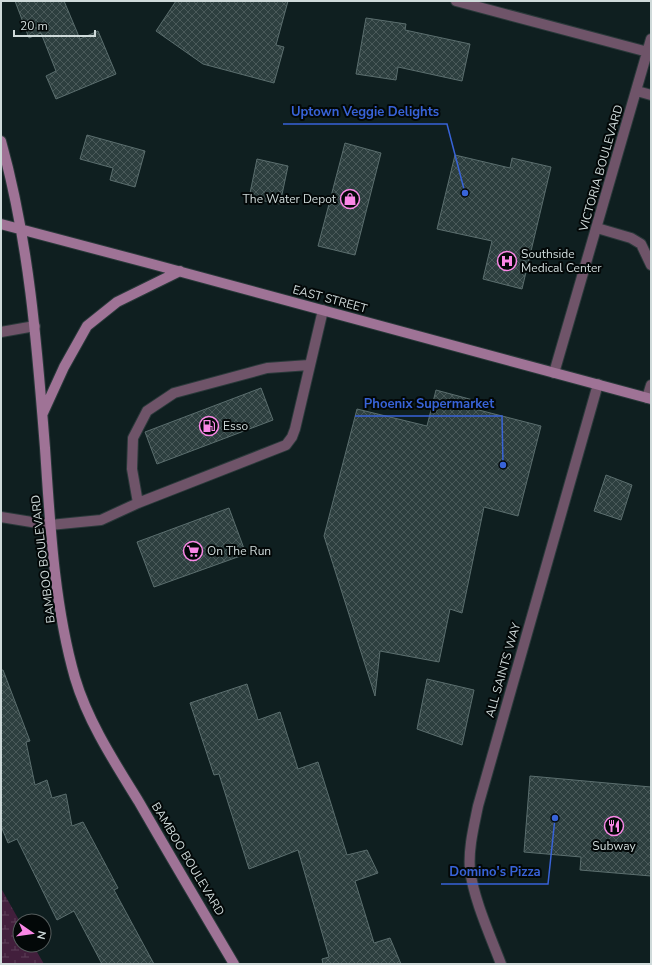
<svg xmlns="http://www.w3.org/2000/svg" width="652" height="965" viewBox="0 0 652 965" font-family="'Nunito Sans',sans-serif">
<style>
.wetland{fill:url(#wetland-marsh)}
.building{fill:url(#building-cross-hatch);stroke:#5b6e6e}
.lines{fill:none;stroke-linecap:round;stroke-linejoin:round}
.service-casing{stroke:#2a393a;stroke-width:12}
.minor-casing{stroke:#2a393a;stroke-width:12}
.secondary-casing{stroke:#2a393a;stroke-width:12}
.service{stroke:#6f5469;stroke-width:10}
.minor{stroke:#6f5469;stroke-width:10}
.secondary{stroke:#9f7396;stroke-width:10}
.labels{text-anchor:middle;stroke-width:4;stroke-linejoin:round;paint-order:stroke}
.street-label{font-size:12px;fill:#cfdada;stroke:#030808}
.poi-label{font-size:12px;fill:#cfdada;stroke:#030808;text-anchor:start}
.leader{fill:none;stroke:#3863d8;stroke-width:1.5}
.callout-dot{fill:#3863d8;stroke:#030808;stroke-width:1.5}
.callout-label{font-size:13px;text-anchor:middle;font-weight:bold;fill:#3863d8;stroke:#030808;stroke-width:4;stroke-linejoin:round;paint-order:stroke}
</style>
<defs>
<pattern id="wetland-marsh" width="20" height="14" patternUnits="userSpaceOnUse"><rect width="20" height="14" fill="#421f3c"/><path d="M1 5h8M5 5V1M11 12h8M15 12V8" fill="none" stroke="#5c3f58"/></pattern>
<pattern id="building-cross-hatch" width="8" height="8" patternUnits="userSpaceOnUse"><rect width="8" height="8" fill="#2d3f3f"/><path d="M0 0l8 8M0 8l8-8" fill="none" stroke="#4a5a5a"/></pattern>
</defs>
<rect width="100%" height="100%" fill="#0f1f20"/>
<path class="wetland" d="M1,888L20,922V945H33L44,964H1Z"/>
<path class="building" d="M15,1H64L80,39L98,31L116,74L56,99L46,76L56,71L41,33L29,38Z
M176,1H288L276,45L284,47L274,83L203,64L156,31Z
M366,18L406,24L405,30L470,44L462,81L398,67L396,80L356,74Z
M87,135L145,151L135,187L110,180L113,168L80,159Z
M345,143L381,153L355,255L318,246Z
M455,155L510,168L512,158L551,167L522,289L483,279L492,241L437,229Z
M257,159L288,166L280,204L249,198Z
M261,388L273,420L157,464L145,432Z
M436,390L473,400L471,408L541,426L518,516L484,507L462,613L450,609L439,662L380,651L375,696L324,536L357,409L427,426Z
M606,475L632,485L621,520L594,511Z
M229,508L246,554L154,587L137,542Z
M1,670H3L30,741L26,742L35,785L47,780L52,798L66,794L72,826L83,822L118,888L114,890L154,964H102L74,911L57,920L17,839L8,843L1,826Z
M427,679L474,690L462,745L417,729Z
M247,684L258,720L280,712L298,769L318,762L347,855L367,850L378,873L355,881L374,943L390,938L401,964H323L322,959L329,957L298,850L249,869L219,774L214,775L190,703Z
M530,776L651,787V876L580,870L581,857L524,852Z"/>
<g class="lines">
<defs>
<path id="service" d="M597,228L631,238L641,244L651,265
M1,332L35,326
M647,398L651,385
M138,503L132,469L133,438L147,411L174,393L267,368L309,365
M50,525L101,520L138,503L286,445L292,437L295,429L323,310"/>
<path id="minor" d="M456,1L648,52
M637,91L651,95
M554,373L651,39
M1,517L50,525
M501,964C490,935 474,900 470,870C468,849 474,826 478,806L598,384"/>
<path id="secondary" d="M1,141C29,241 37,345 45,448C50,523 54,605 75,678C88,722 115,763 139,802C170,856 202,910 234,964
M1,224L152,264L651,399
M43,413L64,367L87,326L117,302L180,271"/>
</defs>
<use href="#service" class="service-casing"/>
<use href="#minor" class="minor-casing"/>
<use href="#secondary" class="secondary-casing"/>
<use href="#service" class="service"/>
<use href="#minor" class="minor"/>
<use href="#secondary" class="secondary"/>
</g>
<defs>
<symbol id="shop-ring" viewBox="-11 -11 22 22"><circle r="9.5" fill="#030808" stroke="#fa87e6" stroke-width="1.5"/><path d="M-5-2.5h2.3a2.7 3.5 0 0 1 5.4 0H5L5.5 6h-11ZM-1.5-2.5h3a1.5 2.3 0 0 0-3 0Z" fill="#fa87e6"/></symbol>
<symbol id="hospital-ring" viewBox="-11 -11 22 22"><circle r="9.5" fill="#030808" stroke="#fa87e6" stroke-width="1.5"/><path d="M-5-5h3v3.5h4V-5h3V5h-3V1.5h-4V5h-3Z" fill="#fa87e6"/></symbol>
<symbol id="fuel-ring" viewBox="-11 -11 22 22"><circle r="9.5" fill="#030808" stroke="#fa87e6" stroke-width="1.5"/><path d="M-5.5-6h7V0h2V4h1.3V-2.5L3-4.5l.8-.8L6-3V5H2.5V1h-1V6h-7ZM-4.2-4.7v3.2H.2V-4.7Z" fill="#fa87e6"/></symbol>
<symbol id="supermarket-ring" viewBox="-11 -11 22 22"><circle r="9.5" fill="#030808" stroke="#fa87e6" stroke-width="1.5"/><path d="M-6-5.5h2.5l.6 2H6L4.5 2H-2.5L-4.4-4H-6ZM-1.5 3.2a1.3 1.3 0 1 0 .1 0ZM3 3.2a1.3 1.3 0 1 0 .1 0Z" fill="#fa87e6"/></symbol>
<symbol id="restaurant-ring" viewBox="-11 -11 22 22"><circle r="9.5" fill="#030808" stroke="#fa87e6" stroke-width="1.5"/><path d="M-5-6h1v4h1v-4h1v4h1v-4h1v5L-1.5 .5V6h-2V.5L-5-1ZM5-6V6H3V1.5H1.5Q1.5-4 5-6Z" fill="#fa87e6"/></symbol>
</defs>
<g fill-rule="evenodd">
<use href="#shop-ring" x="339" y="188" width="22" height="22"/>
<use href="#hospital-ring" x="496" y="250" width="22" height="22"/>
<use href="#fuel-ring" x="198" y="415" width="22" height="22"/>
<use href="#supermarket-ring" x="182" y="540" width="22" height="22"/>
<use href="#restaurant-ring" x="603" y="815" width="22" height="22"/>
</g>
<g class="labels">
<g class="street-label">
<text transform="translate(601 168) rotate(-74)" y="4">VICTORIA BOULEVARD</text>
<text transform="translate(330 299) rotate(15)" y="4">EAST STREET</text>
<text transform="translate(43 559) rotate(-97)" y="4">BAMBOO BOULEVARD</text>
<text transform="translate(503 670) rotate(-74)" y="4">ALL SAINTS WAY</text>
<text transform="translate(188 859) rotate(59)" y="4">BAMBOO BOULEVARD</text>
</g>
<g class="poi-label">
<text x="336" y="203" text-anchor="end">The Water Depot</text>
<text x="521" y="258">Southside<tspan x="521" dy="14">Medical Center</tspan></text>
<text x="223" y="430">Esso</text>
<text x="207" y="555">On The Run</text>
<text x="614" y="850" text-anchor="middle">Subway</text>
</g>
</g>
<path class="leader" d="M465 193L447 124H283M503 465L502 416H355M555 818L548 884H441"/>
<g class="callout-dot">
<circle cx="465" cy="193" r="4"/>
<circle cx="503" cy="465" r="4"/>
<circle cx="555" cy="818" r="4"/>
</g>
<g class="callout-label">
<text x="365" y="116">Uptown Veggie Delights</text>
<text x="429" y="408">Phoenix Supermarket</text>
<text x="495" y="876">Domino's Pizza</text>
</g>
<rect width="652" height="965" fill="none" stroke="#cfdada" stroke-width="4"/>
<g transform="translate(32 933) rotate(103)"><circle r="19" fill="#030808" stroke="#555c5c"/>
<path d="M0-3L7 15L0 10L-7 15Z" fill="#fa87e6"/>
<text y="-6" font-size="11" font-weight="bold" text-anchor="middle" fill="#cfdada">N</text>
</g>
<path d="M14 30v6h81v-6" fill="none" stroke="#cfdada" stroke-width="2"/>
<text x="20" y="30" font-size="12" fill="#cfdada" stroke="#030808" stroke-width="3" paint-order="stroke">20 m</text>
</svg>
